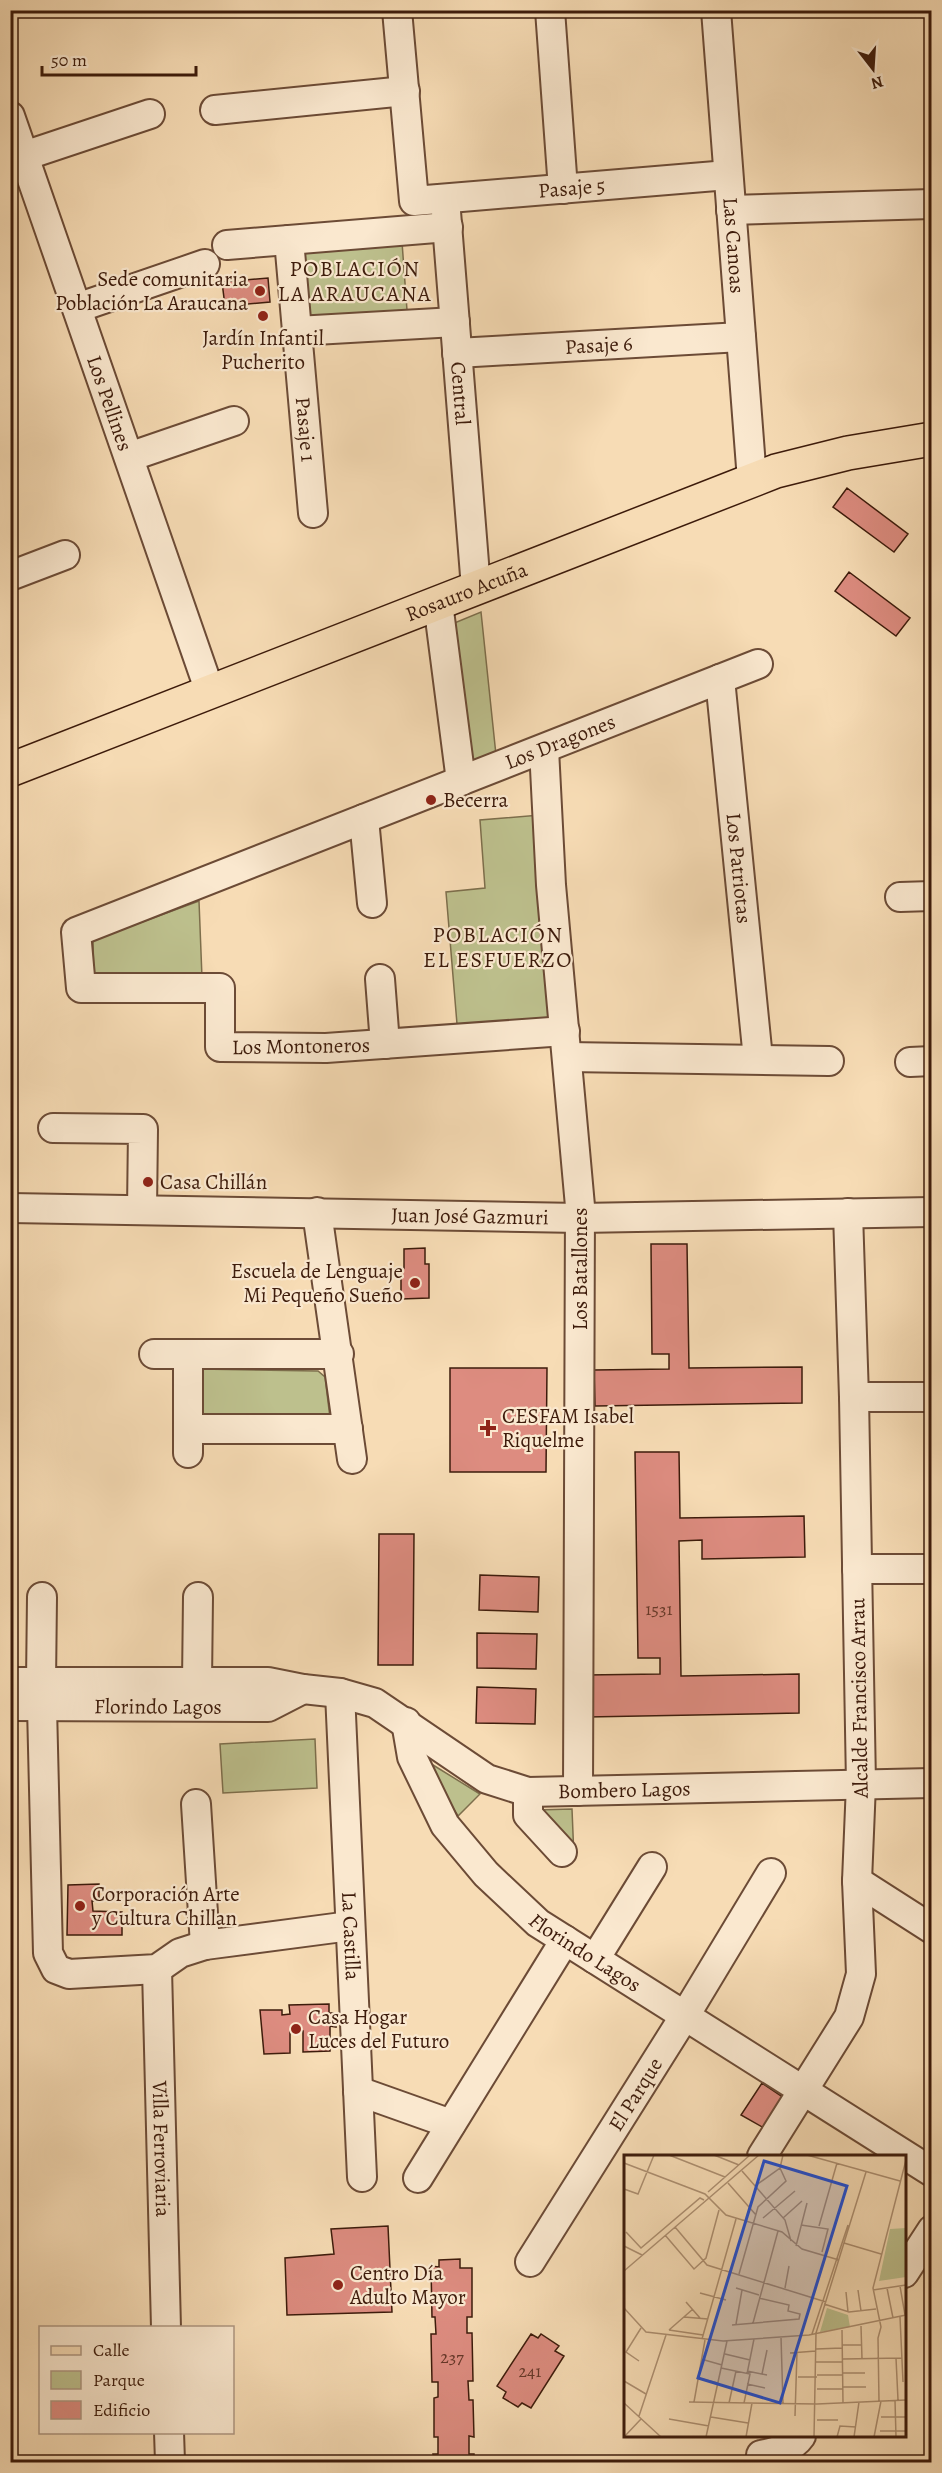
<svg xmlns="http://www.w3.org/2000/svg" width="942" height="2473" viewBox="0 0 942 2473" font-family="Alegreya,serif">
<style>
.green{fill:#bdc08d;stroke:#7d6e4c;stroke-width:1.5}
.building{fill:#dd8c80;stroke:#3d1b0b;stroke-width:1.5}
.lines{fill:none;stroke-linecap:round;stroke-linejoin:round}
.minor-casing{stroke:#6c4b36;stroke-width:32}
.major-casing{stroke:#3d1b0b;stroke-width:36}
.minor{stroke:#fae8cf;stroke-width:28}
.major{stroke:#f7dcb5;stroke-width:33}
.poi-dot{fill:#8f2418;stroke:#fae8cf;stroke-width:2}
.labels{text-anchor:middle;stroke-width:4.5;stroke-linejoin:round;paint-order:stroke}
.number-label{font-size:18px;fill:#653728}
.street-label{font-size:21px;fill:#3d1b0b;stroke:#fae8cf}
.poi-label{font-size:21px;fill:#3d1b0b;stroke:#fae8cf;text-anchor:start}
.neighbourhood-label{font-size:22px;letter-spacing:1.5px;fill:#3d1b0b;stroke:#fae8cf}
.inset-road{fill:none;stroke:#ad8f71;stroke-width:1.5}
.view{fill:#1d4ed8;fill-opacity:0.15;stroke:#1d4ed8;stroke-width:3}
.inset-edge{fill:none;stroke:#3d1b0b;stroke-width:3}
</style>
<rect width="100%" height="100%" fill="#f7dcb5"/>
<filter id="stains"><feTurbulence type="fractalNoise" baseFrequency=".00333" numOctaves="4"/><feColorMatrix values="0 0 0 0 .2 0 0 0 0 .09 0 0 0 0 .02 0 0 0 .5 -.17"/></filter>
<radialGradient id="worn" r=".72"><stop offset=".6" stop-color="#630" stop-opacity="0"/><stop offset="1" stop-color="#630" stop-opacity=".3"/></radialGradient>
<path class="green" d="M402,242L407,310L304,318L299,251Z
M481,612L496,755L469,766L452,624Z
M540,815L557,1027L458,1036L446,892L485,888L480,820Z
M199,901L202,978L94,982L93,940Z
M199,1369L318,1371L325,1377L330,1418L199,1422Z
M315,1739L317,1788L223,1793L220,1744Z
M433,1765L480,1794L458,1816L429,1769Z
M572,1809L574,1858L536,1810Z"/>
<path class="building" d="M268,278L270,302L225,306L222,282Z
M847,488L908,534L894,552L833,507Z
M849,572L910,618L896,636L835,591Z
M651,1244H687L689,1368L802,1367V1403L595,1406L594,1370L669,1369V1354H652Z
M425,1248V1264H429V1298L401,1299V1268H404V1249Z
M450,1368H547L546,1472H450Z
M635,1452H679L680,1518L804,1516L805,1557L702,1559V1540L679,1541L681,1676L799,1674V1713L587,1717L586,1675L660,1674V1658H638Z
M379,1534H414L413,1665H378Z
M480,1575L539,1577L538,1612L479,1610Z
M477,1633L537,1634L536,1669L477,1668Z
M477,1687L536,1689L535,1724L476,1723Z
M99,1884V1901H92L93,1911L122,1912V1935H67L68,1885Z
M329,2004V2013H336V2027L330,2026V2051L303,2052V2031L290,2032V2053L264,2054L260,2010H282V2015L290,2014L289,2005Z
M762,2083L784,2098L764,2128L741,2115Z
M388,2226L392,2312L287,2315L285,2258L334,2254L331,2229Z
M460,2259V2268H472V2317H467V2333H472L473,2381H468L469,2400H473L474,2437L469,2436V2454H474V2462H434L433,2454H438V2437H434V2398L438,2397V2382H432L431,2334H436L435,2317H432L431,2266L439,2267V2260Z
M531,2334L538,2338L541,2334L559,2346L555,2351L564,2356L531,2408L522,2403L518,2407L503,2398L506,2392L497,2386Z"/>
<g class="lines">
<defs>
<g id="minor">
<path id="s1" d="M397,10L414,201L728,175"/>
<path d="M550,10L563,189"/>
<path id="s2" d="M716,10L752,480"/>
<path d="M215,110L405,91"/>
<path id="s3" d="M10,116L210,692"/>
<path d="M24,156L150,114"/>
<path id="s4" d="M445,199L476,588"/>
<path d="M731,210L932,204"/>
<path id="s5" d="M289,240L313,513"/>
<path d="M227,245L448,227"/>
<path d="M77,308L205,264"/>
<path d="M297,331L455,322"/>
<path id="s6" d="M457,353L741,337"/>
<path d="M129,457L234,421"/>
<path d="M10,576L65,555"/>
<path d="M438,603L461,781"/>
<path id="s7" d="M720,679L758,1059"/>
<path d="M544,749L551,885L580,1206L578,1791"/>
<path d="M364,819L372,903"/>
<path d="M900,897L932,896"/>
<path d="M380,979L385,1044"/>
<path id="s8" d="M565,1031L326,1048L220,1047V988H81L76,932L758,664"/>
<path d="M567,1057L829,1061"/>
<path d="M910,1062L932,1061"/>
<path d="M53,1128L143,1129L142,1210"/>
<path id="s9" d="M10,1208L580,1218L932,1212"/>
<path d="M317,1212L352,1459"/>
<path d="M154,1354H339"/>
<path d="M188,1354V1453"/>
<path d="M854,1397H932"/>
<path d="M188,1429H348"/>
<path d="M857,1569H932"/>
<path id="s10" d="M10,1682H268L303,1689L340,1693L375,1703L487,1779L528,1792L932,1783"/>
<path d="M41,1682L42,1597"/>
<path d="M197,1682L198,1597"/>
<path id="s11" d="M340,1693L362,2177"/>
<path id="s12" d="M10,1706L268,1707L303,1689"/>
<path d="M42,1707L48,1953L56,1969L69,1974L157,1969L180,1953L205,1945L350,1926"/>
<path id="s13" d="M406,1722L412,1757L445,1825L486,1874L538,1923L932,2172"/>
<path d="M528,1792V1815L562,1852"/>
<path d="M196,1804L205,1945"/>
<path d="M857,1881L932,1929"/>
<path d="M595,1959L652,1867"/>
<path id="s14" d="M157,1969L166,2328"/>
<path d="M358,2091L451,2124"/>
<path d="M762,2156L849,2017L861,1974L857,1881L861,1784L854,1397L848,1213"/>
<path d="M418,2178L565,1940"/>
<path id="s15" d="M530,2262L689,2009L771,1873"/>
<path d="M904,2273L932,2230"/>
<path d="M169,2432L170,2462"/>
<path d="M761,2455C776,2452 792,2449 801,2436"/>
</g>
<g id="major">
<path id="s16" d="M10,770L776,471L848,453L932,439"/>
</g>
</defs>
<use href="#minor" class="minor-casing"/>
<use href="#major" class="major-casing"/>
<use href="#minor" class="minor"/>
<use href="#major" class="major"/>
</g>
<g class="poi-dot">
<circle cx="260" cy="291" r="6"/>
<circle cx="263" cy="316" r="6"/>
<circle cx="431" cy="800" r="6"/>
<circle cx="148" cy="1182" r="6"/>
<circle cx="415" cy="1283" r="6"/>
<path d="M485 1419h6v6h6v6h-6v6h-6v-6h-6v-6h6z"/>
<circle cx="80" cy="1906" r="6"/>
<circle cx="296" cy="2029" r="6"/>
<circle cx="338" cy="2285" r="6"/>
</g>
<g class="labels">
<g class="number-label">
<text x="659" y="1615">1531</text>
<text x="452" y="2363">237</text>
<text x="530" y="2377">241</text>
</g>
<g class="street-label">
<text dy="7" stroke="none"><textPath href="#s1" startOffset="350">Pasaje 5</textPath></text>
<text dy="7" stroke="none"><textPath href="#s2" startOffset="236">Las Canoas</textPath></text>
<text dy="7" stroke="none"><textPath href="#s6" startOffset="142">Pasaje 6</textPath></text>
<text dy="7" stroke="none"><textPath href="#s4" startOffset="195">Central</textPath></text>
<text dy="7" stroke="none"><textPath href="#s3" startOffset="304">Los Pellines</textPath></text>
<text dy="7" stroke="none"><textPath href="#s5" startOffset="190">Pasaje 1</textPath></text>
<text dy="7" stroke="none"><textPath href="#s16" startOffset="490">Rosauro Acuña</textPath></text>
<text dy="7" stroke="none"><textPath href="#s8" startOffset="1120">Los Dragones</textPath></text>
<text dy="7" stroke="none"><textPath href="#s7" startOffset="190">Los Patriotas</textPath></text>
<text transform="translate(301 1046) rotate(-1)" y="7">Los Montoneros</text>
<text dy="7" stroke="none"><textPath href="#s9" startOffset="460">Juan José Gazmuri</textPath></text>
<text transform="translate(580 1269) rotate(-90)" y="7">Los Batallones</text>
<text transform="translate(859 1698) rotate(-91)" y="7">Alcalde Francisco Arrau</text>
<text dy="7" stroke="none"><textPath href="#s12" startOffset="148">Florindo Lagos</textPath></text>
<text dy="7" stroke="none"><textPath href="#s10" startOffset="642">Bombero Lagos</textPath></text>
<text dy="7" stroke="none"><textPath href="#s11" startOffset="243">La Castilla</textPath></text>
<text dy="7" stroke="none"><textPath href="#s13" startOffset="302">Florindo Lagos</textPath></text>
<text dy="7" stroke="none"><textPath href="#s15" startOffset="198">El Parque</textPath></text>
<text dy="7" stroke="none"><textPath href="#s14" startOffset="180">Villa Ferroviaria</textPath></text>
</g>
<g class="poi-label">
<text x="248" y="286" text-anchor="end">Sede comunitaria<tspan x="248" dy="24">Población La Araucana</tspan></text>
<text x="263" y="345" text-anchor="middle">Jardín Infantil<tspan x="263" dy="24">Pucherito</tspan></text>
<text x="443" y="807">Becerra</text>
<text x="160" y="1189">Casa Chillán</text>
<text x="403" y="1278" text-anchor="end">Escuela de Lenguaje<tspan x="403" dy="24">Mi Pequeño Sueño</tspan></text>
<text x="502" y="1423">CESFAM Isabel<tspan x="502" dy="24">Riquelme</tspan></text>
<text x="92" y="1901">Corporación Arte<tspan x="92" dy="24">y Cultura Chillan</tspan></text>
<text x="308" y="2024">Casa Hogar<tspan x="308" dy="24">Luces del Futuro</tspan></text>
<text x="350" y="2280">Centro Día<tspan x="350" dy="24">Adulto Mayor</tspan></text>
</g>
<g class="neighbourhood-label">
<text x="355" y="276">POBLACIÓN<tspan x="355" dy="25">LA ARAUCANA</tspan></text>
<text x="498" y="942">POBLACIÓN<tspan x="498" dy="25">EL ESFUERZO</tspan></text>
</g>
</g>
<g transform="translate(624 2155)">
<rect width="282" height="282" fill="#f7dcb5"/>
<path d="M282,73V122L255,126L266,74ZM203,153L224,160L226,172L196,177Z" fill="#bdc08d"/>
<path class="inset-road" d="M45,0L101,22M90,0L115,10M183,0L276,26M0,8L81,39L102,60L158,77L178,94L215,105M118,16L161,65L167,86M104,28L132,60M131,31L156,13L159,0M0,34L14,39L30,0M84,37L126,0M139,63L171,36M159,63L178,46M177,70L204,74L198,97M195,71L213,8M51,72L83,110L202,147M2,77L17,93L76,43L80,45M41,80L70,114L82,103L95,55M220,88L257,99M0,91L18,100M172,91L183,48M0,116L135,0M115,119L134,52L162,26L156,13M276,131L281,160M112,133L135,140M161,133L165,111M263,133L269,163M234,135L237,156M249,135L282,130M222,137L224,157M76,138L102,145M62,147L76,163M200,149L225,157L252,154M0,153L22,177L99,186L185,180L282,160M60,162L84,164M276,162L279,227M129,168L154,76M112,169L118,135M108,170L175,164L176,159L164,156L165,150L135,143M237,171L238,204M45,175L79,180M45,175L69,154M218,175L219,248M188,179L224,70M157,182L159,249M78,184L112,64M218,190H238M192,194L218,193M166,198L192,196M101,199L126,205M272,203L274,245M77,204L98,210M219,204L278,203M15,206L2,197L17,173M192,207H219M97,213L126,219L120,248M123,216L143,220M219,218H241M123,219L130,184M138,219L143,195M193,220H219M174,222H193M74,223L94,228M0,226L22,239M123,229L141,233M219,232H242M193,234H219M271,245L272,282M255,246L254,183L257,172L249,133L282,5M65,247L193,249L282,245M70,247L81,185M0,248L37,282M105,248L112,216M15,261L42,180M171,261L173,197M87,262L124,268M257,262H282M45,264L85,271M193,265H214M256,276H282M0,282L17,264M82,282L103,186M122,282L128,248M190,282L192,178L242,17M213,282L216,271L232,272M230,282L235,247M250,282L257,246"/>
<path class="view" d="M140,6L223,31L156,248L74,223Z"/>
<rect width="282" height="282" class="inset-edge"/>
</g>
<rect width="942" height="2473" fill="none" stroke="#f7dcb5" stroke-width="36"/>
<rect x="12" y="12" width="918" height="2449" fill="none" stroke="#3d1b0b" stroke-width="3"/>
<rect x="18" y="18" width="906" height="2437" fill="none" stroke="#3d1b0b" stroke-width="1.5"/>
<rect x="39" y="2326" width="195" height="108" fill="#fae8cf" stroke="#ae9681" stroke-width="1.5"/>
<rect x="51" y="2346" width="30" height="9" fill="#f7dcb5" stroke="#ae9681" stroke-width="1.5"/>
<text x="93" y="2356" font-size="18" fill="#3d1b0b">Calle</text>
<rect x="51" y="2371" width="30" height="18" fill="#bdc08d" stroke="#ae9681" stroke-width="1.5"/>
<text x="93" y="2386" font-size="18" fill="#3d1b0b">Parque</text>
<rect x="51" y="2401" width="30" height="18" fill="#dd8c80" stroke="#ae9681" stroke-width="1.5"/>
<text x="93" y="2416" font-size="18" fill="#3d1b0b">Edificio</text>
<g transform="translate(873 69) rotate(163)" stroke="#fae8cf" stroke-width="4.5" paint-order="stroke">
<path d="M0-4.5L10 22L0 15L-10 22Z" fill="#3d1b0b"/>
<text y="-9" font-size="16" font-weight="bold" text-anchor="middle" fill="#3d1b0b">N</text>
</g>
<path d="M42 66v9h154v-9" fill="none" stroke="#3d1b0b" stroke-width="3"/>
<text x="51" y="66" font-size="18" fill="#3d1b0b" stroke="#fae8cf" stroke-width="4.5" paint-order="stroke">50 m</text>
<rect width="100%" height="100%" filter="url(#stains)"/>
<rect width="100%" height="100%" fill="url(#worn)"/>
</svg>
